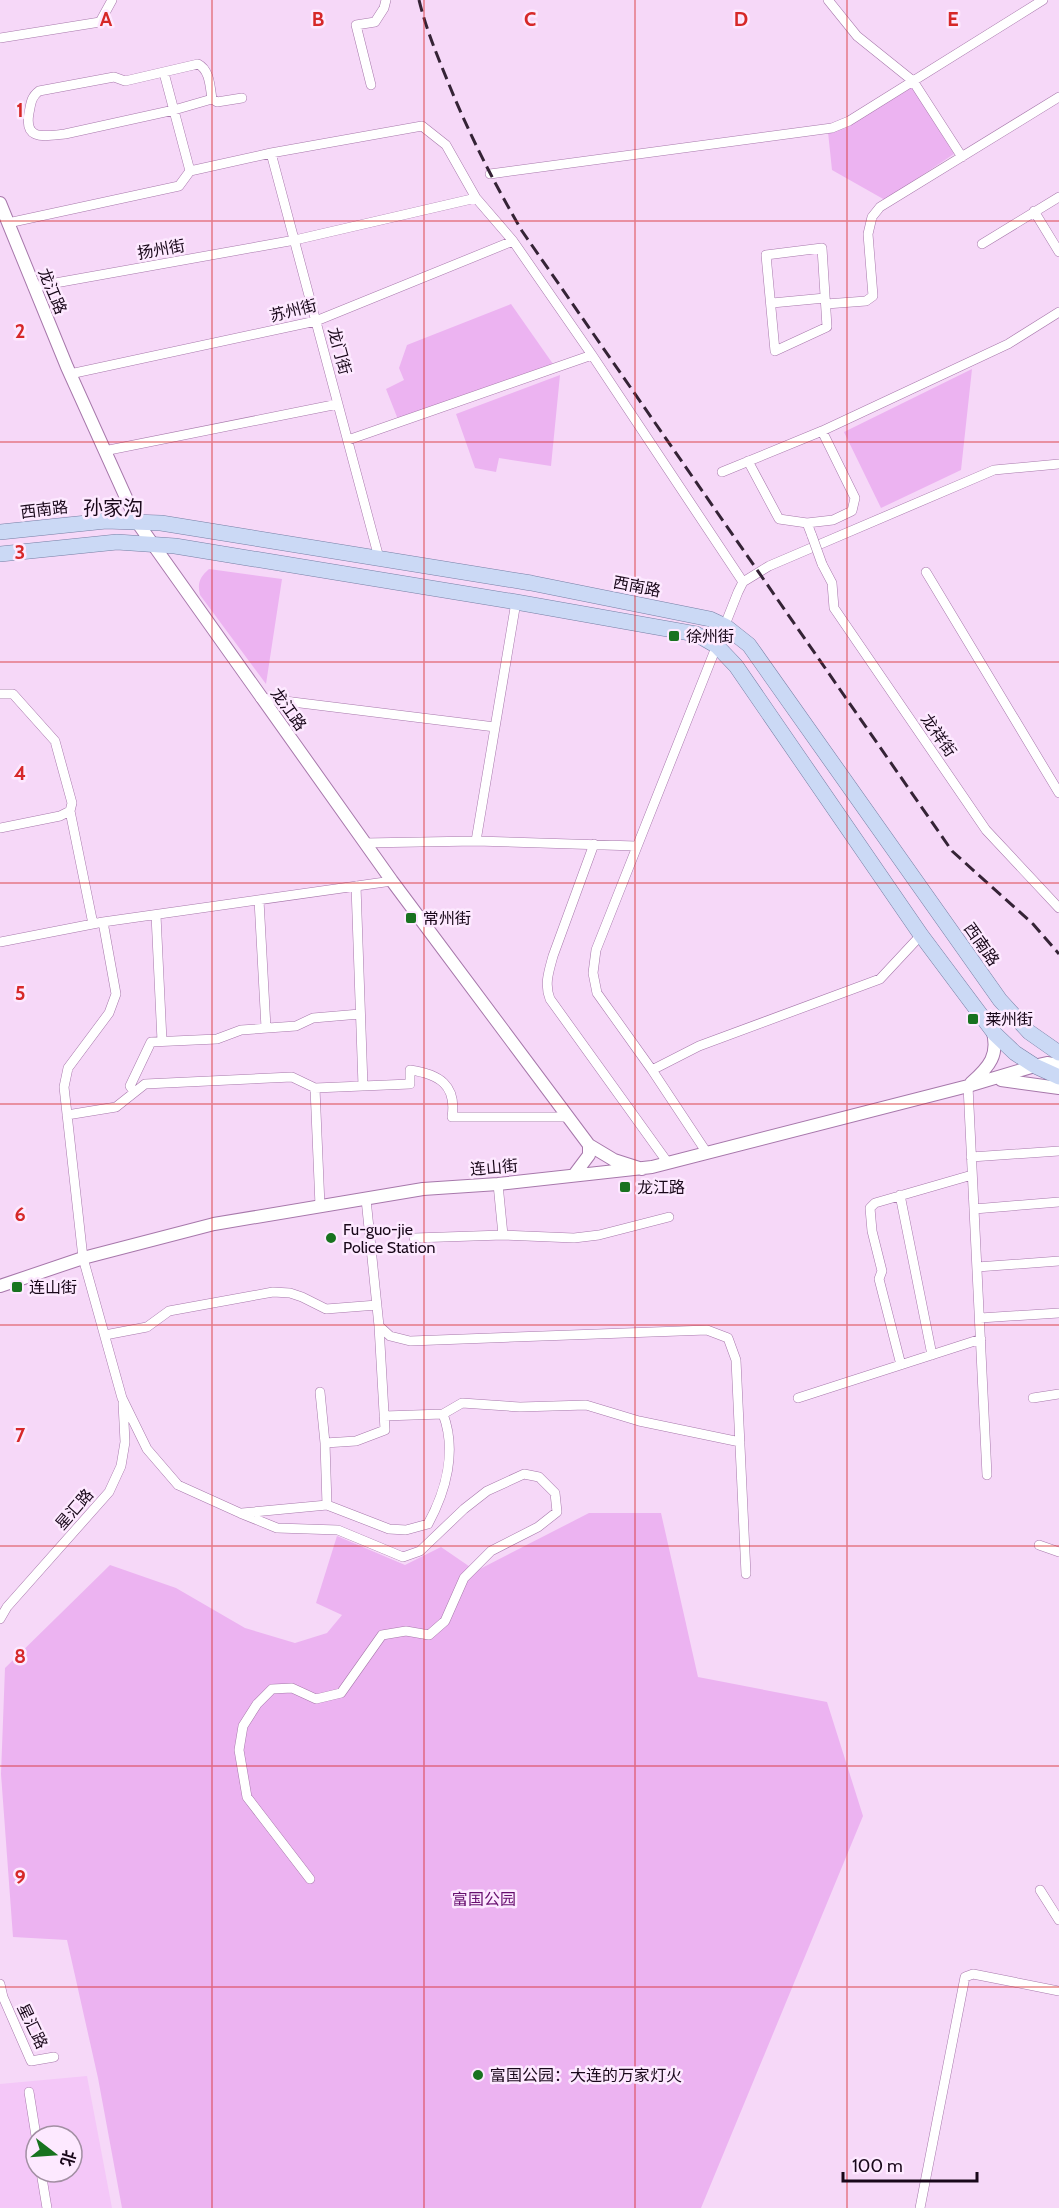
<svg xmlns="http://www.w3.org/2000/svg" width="1059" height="2208" viewBox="0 0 1059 2208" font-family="Cabin,'Noto Sans SC',sans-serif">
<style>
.built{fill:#f4c7f8;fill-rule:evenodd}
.green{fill:#ecb3f1}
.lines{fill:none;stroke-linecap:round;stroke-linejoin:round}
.minor-casing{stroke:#a778ab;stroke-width:10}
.tertiary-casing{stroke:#a778ab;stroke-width:14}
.primary-casing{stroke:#767fa4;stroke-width:16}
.minor{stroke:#fff;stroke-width:9}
.tertiary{stroke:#fff;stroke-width:12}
.primary{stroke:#cbd9f5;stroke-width:15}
.rail{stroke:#352336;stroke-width:3;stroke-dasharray:12 6;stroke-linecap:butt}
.minor-bridge-casing{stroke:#a778ab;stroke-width:10;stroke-linecap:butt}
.minor-bridge{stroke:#fff;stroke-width:9}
.grid{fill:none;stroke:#d62828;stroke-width:1.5;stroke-opacity:0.55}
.poi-dot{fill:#18721f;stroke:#fde9ff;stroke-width:2}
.labels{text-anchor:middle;stroke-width:5;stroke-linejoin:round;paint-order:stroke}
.street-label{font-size:16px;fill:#19081a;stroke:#fde9ff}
.poi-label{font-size:16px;fill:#19081a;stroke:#fde9ff;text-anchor:start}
.park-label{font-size:16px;fill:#660d6e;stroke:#fde9ff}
.quarter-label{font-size:20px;fill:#19081a;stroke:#fde9ff}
.grid-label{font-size:20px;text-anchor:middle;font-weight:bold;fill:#d62828;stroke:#fde9ff;stroke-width:5;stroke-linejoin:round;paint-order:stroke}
</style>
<rect width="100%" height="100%" fill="#f6d8f8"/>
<path class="built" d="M87,2076L112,2208H0V2084ZM36,2136H72V2172H36Z"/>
<path class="green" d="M912,87L954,154L885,200L832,170L828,132L846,128Z
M511,304L553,364L399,422L386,389L404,380L399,368L407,345Z
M972,369L961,470L881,508L844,432Z
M560,375L551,466L499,458L496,472L475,468L456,414Z
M209,569L282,579L266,684L200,595C197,583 200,577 209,569Z
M589,1513H661L698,1677L827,1702L863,1816L701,2208H122L98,2078L67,1940L13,1937L1,1774L5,1668L110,1565L176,1588L245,1628L295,1643L327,1633L342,1615L316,1603L337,1536L405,1565L441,1547L476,1571Z"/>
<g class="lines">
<defs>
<path id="minor" d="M828,0L857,36L913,81L962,157
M0,38L100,22L112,0
M164,73L190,171
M371,85L356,25L375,22L384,8L386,0
M212,99C210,87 210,70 198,64L125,81L114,77L39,91C31,97 31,103 29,113C24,141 44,136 65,134L174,110L212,99L217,102L242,98
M271,153L379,558
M490,174L832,128L849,121L1043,0
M1034,211L1059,252
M8,223L179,186L190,171L271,153L422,126L446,145L476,198L513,241L592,355L743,582
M982,244L1059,197
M822,248L827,327L775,351L766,255Z
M33,287L295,240L476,198
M772,303L825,298
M826,304L866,301L873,296L868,234L872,217L880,207L1059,97
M70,374L316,321L513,241
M348,440L592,355
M104,451L338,404
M748,461L779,519L807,523
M722,472L822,431L1008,344L1059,312
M812,536L807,523L833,520L852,511L855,498L822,431
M822,564L832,583L834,608L986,830L1059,908
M926,572L1059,793
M0,694H13L55,741L72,803L70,811L60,816L0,828
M260,698L495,727
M70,811L93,924
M476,841L516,602
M364,843L476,841L636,846
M594,844L553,956C549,971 544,984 550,999L668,1163
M356,886L363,1086
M259,900L266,1028
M156,915L162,1041
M103,922L116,994L109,1013L68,1068L64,1087L83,1258L122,1398L147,1449L178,1485L240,1513L277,1528L338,1530L403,1557L420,1551L464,1509L487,1491L524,1474L539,1477L555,1493L557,1512L538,1527L491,1551L464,1578L445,1621L429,1635L406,1631L382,1635L341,1693L316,1699L292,1688L272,1689L257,1704L243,1726L239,1750L247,1797L310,1879
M0,942L103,922L392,881
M652,1070L699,1046L880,979L921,935
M968,1086L987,1475
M315,1088L320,1206
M134,1092L130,1086L151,1042L217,1039L241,1030L296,1026L313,1018L360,1014
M67,1115L116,1107L145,1084L292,1077L315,1088L410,1084V1070C439,1074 457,1085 452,1117H568
M707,1153L652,1070L597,993L593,973L596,950L738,592L743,582L769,566L994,470L1059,464
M971,1157L1059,1151
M498,1184L503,1235
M900,1195L932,1355
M366,1199L379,1326L390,1336L410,1341L707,1330L728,1338L736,1360L746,1574
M974,1209L1059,1202
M414,1238L503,1235L574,1238L599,1235L669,1217
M977,1267L1059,1261
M980,1318L1059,1313
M105,1335L147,1327L169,1311L273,1292L290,1293L302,1297L326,1309L377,1305
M901,1365L879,1279L882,1271L872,1231L870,1208L875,1203L972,1175
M798,1398L981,1339
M1033,1398L1059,1394
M384,1416L443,1414L462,1403L520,1407L586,1405L639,1421L740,1442
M325,1443L356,1441L385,1430L379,1326
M327,1505L389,1529L406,1530L428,1524C446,1491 457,1451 443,1414
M242,1513L327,1505L325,1443L320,1392
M1039,1545L1059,1552
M0,1619L7,1607L109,1492L121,1466L125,1442L123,1403
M1040,1890L1059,1920
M0,1984L3,1997L31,2061L54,2057
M29,2092L36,2136
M41,2172L47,2208
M920,2208L965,1977L973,1974L1059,1991"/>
<path id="tertiary" d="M0,203L67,367L137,522L392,881L589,1145L614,1160L642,1169
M1001,1080L1059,1088
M971,1083C989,1067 1000,1055 992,1029
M574,1175L589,1155V1145
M0,1286L83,1258L214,1224L423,1189L498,1184L652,1167L968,1086L1038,1065L1047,1063L1059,1065"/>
<path id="primary" d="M0,532L106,521L161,523L531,583L710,619L725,626L749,645L1000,1000L1029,1032L1059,1053
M0,554L117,542L175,546L516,602L696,634L717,646L736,666L921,935L995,1034L1015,1053L1035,1066L1059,1077"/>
</defs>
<use href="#minor" class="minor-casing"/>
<use href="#tertiary" class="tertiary-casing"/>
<use href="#primary" class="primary-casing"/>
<use href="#minor" class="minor"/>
<use href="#tertiary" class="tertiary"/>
<use href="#primary" class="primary"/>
<path class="rail" d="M419,0C426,29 437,55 448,82C469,134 494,183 522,231L952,851L1033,924L1059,954"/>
<defs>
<path id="minor-bridge" d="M812,536L822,564"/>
</defs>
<use href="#minor-bridge" class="minor-bridge-casing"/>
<use href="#minor-bridge" class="minor-bridge"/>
</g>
<path class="grid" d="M212,0V2208M424,0V2208M635,0V2208M847,0V2208M0,221H1059M0,442H1059M0,662H1059M0,883H1059M0,1104H1059M0,1325H1059M0,1546H1059M0,1766H1059M0,1987H1059"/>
<g class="poi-dot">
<rect x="668" y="630" width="12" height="12" rx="3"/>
<rect x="405" y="912" width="12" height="12" rx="3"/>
<rect x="967" y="1013" width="12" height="12" rx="3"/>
<rect x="619" y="1181" width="12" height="12" rx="3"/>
<circle cx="331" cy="1238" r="6"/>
<rect x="11" y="1281" width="12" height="12" rx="3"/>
<circle cx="478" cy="2075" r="6"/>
</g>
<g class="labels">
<g class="street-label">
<text transform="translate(161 249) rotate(-10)" y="6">扬州街</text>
<text transform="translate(53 291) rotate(67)" y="6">龙江路</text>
<text transform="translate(293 310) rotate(-14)" y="6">苏州街</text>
<text transform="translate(340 351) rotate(75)" y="6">龙门街</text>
<text transform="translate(44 509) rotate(-7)" y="6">西南路</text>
<text transform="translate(637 586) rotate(11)" y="6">西南路</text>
<text transform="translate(289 709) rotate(54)" y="6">龙江路</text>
<text transform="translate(939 735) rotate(55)" y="6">龙祥街</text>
<text transform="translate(982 944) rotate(55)" y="6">西南路</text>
<text transform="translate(494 1167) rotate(-5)" y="6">连山街</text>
<text transform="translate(74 1509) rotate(-49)" y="6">星汇路</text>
<text transform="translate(33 2026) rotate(64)" y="6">星汇路</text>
</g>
<g class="poi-label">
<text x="686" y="642">徐州街</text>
<text x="423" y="924">常州街</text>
<text x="985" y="1025">莱州街</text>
<text x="637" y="1193">龙江路</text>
<text x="343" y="1235">Fu-guo-jie<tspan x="343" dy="18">Police Station</tspan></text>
<text x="29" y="1293">连山街</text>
<text x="490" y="2081">富国公园：大连的万家灯火</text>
</g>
<g class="park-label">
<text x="484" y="1905">富国公园</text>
</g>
<g class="quarter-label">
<text x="113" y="515">孙家沟</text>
</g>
</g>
<g class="grid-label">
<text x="106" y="26">A</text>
<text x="318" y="26">B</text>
<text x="530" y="26">C</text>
<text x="741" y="26">D</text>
<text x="953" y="26">E</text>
<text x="20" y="117">1</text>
<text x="20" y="338">2</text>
<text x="20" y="559">3</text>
<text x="20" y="780">4</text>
<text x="20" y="1000">5</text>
<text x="20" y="1221">6</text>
<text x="20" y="1442">7</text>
<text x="20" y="1663">8</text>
<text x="20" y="1884">9</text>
</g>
<g transform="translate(54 2154) rotate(107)"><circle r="28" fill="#fde9ff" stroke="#a28fa3" stroke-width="1.5"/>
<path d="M0-4.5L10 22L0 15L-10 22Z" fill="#18721f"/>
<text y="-9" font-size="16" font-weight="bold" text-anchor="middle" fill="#19081a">北</text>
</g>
<path d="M843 2172v9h134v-9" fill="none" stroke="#19081a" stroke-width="3"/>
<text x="852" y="2172" font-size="18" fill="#19081a" stroke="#fde9ff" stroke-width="4.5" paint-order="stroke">100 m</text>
</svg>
